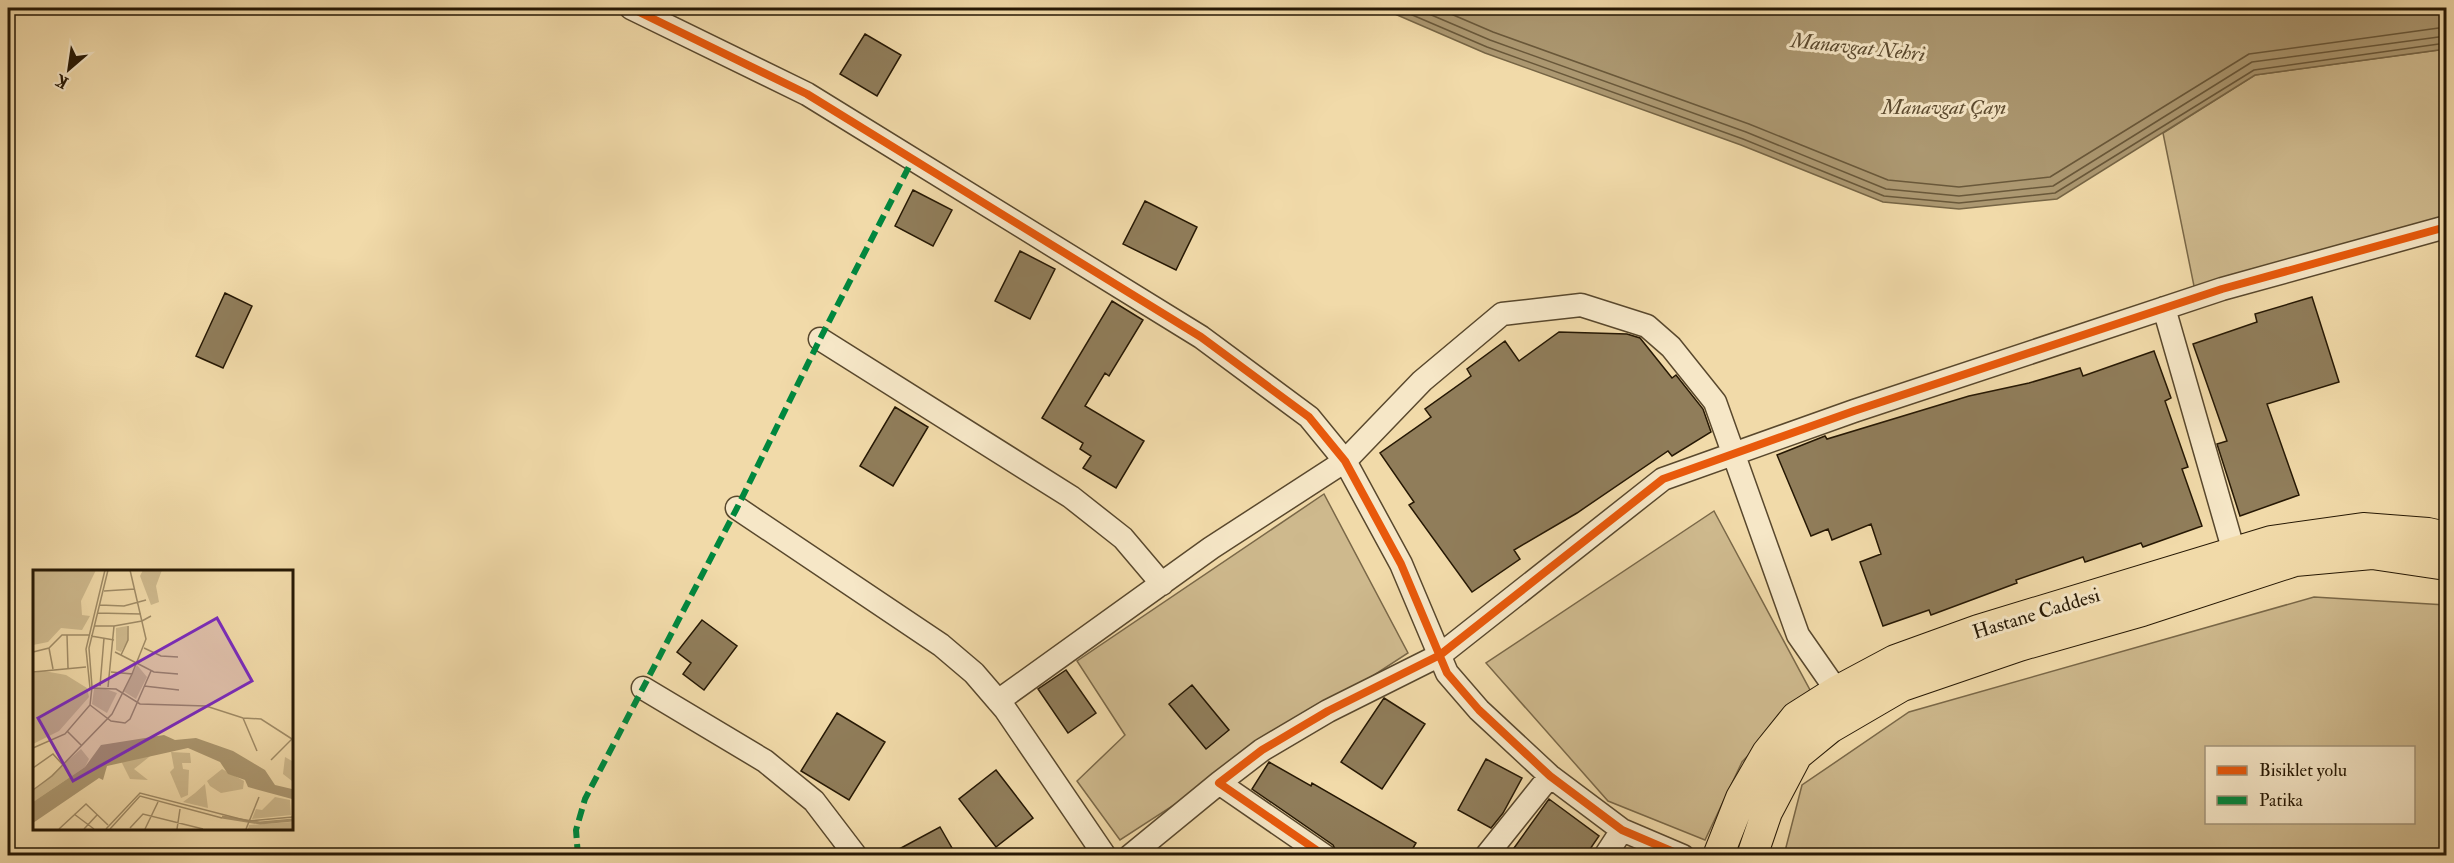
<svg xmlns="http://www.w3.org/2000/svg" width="2454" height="863" viewBox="0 0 2454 863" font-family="'IM FELL Double Pica',serif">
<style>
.green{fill:#ceb98d;stroke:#7a6848;stroke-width:1.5;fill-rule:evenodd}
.water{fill:#ac9871;stroke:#766545;stroke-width:1.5}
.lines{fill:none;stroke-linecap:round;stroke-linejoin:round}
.shore{stroke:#69583a;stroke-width:1.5}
.building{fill:#907d5a;stroke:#261804;stroke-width:1.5}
.minor-casing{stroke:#59482d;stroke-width:25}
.major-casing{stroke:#261804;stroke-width:32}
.minor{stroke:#f6e7c7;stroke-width:22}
.major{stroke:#f1daa9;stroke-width:30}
.quiet{stroke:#00873e;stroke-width:6;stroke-dasharray:12 6;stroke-linecap:butt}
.cycleway-casing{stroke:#f6e7c7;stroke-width:11}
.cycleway{stroke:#e8590c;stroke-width:8}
.labels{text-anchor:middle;stroke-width:6;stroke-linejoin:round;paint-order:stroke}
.street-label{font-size:20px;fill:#261804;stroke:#f6e7c7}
.water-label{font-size:21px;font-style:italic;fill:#5c4b30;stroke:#f6e7c7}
.inset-river{fill:none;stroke:#ac9871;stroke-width:3}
.inset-road{fill:none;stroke:#a08c67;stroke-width:1.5}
.view{fill:#7b2cbf;fill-opacity:0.15;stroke:#7b2cbf;stroke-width:3}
.inset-edge{fill:none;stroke:#261804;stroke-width:3}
</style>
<rect width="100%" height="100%" fill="#f1daa9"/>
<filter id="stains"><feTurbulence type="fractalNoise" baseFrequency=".00333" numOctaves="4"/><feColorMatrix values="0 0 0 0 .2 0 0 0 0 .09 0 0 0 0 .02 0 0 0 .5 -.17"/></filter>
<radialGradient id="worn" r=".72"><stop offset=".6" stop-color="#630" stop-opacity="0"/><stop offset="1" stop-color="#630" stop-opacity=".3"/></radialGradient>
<path class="green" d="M2446,49V216L2195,291L2163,133L2255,75Z
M1324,494L1408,653L1120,840L1077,781L1125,735L1077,661Z
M1714,511L1810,690L1742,762L1705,840L1608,801L1486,663Z
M2314,597L2446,605V855H1784L1802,785L1909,712ZM2206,748H2414V822H2206Z"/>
<path class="water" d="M1381,8H2446V49L2255,75L2057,199L1959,209L1883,202L1741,145L1485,53Z"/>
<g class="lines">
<path class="shore" d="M1396,8L1487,47L1743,139L1884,196L1959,203L2055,193L2254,70L2446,43
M1415,8L1490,40L1746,132L1886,189L1959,196L2053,186L2252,62L2446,36
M1437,8L1493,32L1749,124L1888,180L1959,187L2050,177L2249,54L2446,27"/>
</g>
<path class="building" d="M865,34L901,55L877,96L840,74Z
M913,190L952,210L933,246L895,226Z
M1145,201L1197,227L1176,270L1123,244Z
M1020,251L1055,269L1030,319L995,301Z
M225,293L252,306L223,368L196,356Z
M2312,297L2339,382L2267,404L2299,495L2240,516L2217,444L2227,441L2193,344L2257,322L2255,314Z
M1112,301L1143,320L1109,376L1105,373L1085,406L1144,441L1116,488L1083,468L1091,456L1080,449L1083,443L1042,418Z
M1559,332L1627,334L1640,338L1672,378L1676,375L1703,409L1711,432L1672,456L1668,451L1577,513L1514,550L1520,559L1472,592L1409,505L1414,502L1380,453L1431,417L1425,409L1471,376L1467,369L1505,341L1519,361Z
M2154,351L2171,398L2165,401L2188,467L2182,469L2202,526L2143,547L2141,543L2085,562L2083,557L2016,580L2017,583L1931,615L1929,610L1883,626L1860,562L1881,554L1871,524L1832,540L1828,529L1811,536L1777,455L1825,436L1827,439L1969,396L2029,383L2080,368L2083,376Z
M895,407L928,427L893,486L860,466Z
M702,620L737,646L704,690L683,674L691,663L677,652Z
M1066,670L1096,713L1068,733L1038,689Z
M1192,685L1229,730L1206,749L1169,704Z
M1384,698L1425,724L1382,789L1341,762Z
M837,713L885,742L849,800L801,771Z
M1486,759L1522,778L1503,813L1491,828L1458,810Z
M1269,762L1311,786L1312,783L1416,843L1409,855H1338L1333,845L1252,789Z
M996,770L1033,818L996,847L959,799Z
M1549,799L1599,836L1586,855H1509Z
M940,827L956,855H888Z"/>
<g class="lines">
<defs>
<path id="minor" d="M631,8L807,94L1201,337L1309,417L1345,461L1401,564L1447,673L1479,710L1550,776L1622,830L1683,856
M2164,308L2234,552
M820,339L1071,497L1123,538L1162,584
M737,508L941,645L974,673L1005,709L1105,856
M643,688L765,761L814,801L856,856
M998,701L1211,548L1345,461L1422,381L1502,314L1581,305L1647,326L1671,347L1715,402L1798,635L1837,691
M1130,856L1219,783
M1325,856L1219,783L1262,750L1328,711L1440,655L1663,479L1854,411L2222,289L2446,227
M1486,856L1550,776
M1605,856L1622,830"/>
<path id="major" d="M1718,856L1741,798L1767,753L1796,717L1837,691L1895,660L1978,630L2271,541L2363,528L2428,533L2446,537
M1752,856L1767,812L1797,755L1830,728L1902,686L2019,646L2142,611L2295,561L2372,554L2446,565"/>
</defs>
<use href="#minor" class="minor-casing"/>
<use href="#major" class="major-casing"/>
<use href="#minor" class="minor"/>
<use href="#major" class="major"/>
<path class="quiet" d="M578,856L576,830L585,799L737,508L820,339L913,159"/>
<defs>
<path id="cycleway" d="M631,8L807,94L1201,337L1309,417L1345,461L1401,564L1447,673L1479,710L1550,776L1622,830L1683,856
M1325,856L1219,783L1262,750L1328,711L1440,655L1663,479L1854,411L2222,289L2446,227"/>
</defs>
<use href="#cycleway" class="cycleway-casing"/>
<use href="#cycleway" class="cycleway"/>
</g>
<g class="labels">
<g class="street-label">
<text transform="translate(2036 613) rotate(-17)" y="7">Hastane Caddesi</text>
</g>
<g class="water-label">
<text transform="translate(1858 47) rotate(6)" y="7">Manavgat Nehri</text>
<text x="1944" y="114">Manavgat Çayı</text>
</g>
</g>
<g transform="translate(33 570)">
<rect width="260" height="260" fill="#f1daa9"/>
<path d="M0,0H63L48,31L49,45L57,46L49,60L28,58L15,72L0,75ZM110,0H129L123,16L126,32L118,35L107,6ZM94,56L95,70L88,82L83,80V58ZM104,95L114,107L103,129L90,121ZM11,101L33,105L54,118L56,127L26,161L0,174V103ZM70,118L84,123L74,143L59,134L61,119ZM48,179L56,189L52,197L0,232V221ZM138,182L157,183L158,193H149L150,199L156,200L155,225L148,228L137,202L141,198ZM121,183L101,199L115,210L97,209L88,191ZM252,187L259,191V211L250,204ZM189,199L211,211L210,219L188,223L177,216L174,211ZM172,214L175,238L150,232L162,223ZM242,227L257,230L258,245L219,249L223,239L229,240ZM259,252V259H215L216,255Z" fill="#ceb98d"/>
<path d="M131,165L142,170L163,168L200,181L232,200L242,215L259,219V229L215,217L212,210L195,204L187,192L155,178L74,196L70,210L66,208L0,253V232L52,197L68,175Z" fill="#ac9871"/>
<path class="inset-river" d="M189,247L227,253L260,250"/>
<path class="inset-road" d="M72,0L53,79L57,118L83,119L107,134L173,136L210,148L228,149L259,169L238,190M97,0L113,69L99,104M71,21L102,19M67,35L91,36L113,30M64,43L108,44M61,56H81L75,117M81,56L109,51L118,46M34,65L35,98M58,66L81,70M16,78L20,99M111,78L128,86L145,87M0,82L16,78L29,65H56M82,82L121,102L145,104M88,85L95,70V56M0,102L53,97M67,116L71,68M111,116L146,120M59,117L56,78L75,0M57,135L78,151L92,153L97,149L118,101M210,148L224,181M34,161L49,176M0,178L32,164L57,135L59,117M0,198L20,184L30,195M0,220L19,206L79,144L99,104L78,102M41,244L61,259M97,258L110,244L170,259M26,259L53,234L75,255M51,259L64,245M73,259L107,223L215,251L260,247M77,259L107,226L189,248M112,259L125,232M144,259L147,239M213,259L226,227"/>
<path class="view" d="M184,48L219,111L40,211L5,148Z"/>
<rect width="260" height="260" class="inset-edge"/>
</g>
<rect width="2454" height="863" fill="none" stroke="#f1daa9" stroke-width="30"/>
<rect x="9" y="9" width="2436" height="845" fill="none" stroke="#261804" stroke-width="3"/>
<rect x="15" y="15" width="2424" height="833" fill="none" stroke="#261804" stroke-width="1.5"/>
<rect x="2205" y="746" width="210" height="78" fill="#f6e7c7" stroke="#a39479" stroke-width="1.5"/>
<rect x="2217" y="766" width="30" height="9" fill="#e8590c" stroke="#a39479" stroke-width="1.5"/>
<text x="2259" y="776" font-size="18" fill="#261804">Bisiklet yolu</text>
<rect x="2217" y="796" width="30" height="9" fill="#00873e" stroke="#a39479" stroke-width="1.5"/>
<text x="2259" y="806" font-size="18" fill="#261804">Patika</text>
<g transform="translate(69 69) rotate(209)" stroke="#f6e7c7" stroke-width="4.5" paint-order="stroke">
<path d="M0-4.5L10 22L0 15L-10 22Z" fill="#261804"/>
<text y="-9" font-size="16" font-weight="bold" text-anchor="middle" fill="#261804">K</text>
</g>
<rect width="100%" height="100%" filter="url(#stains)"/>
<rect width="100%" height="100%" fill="url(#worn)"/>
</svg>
